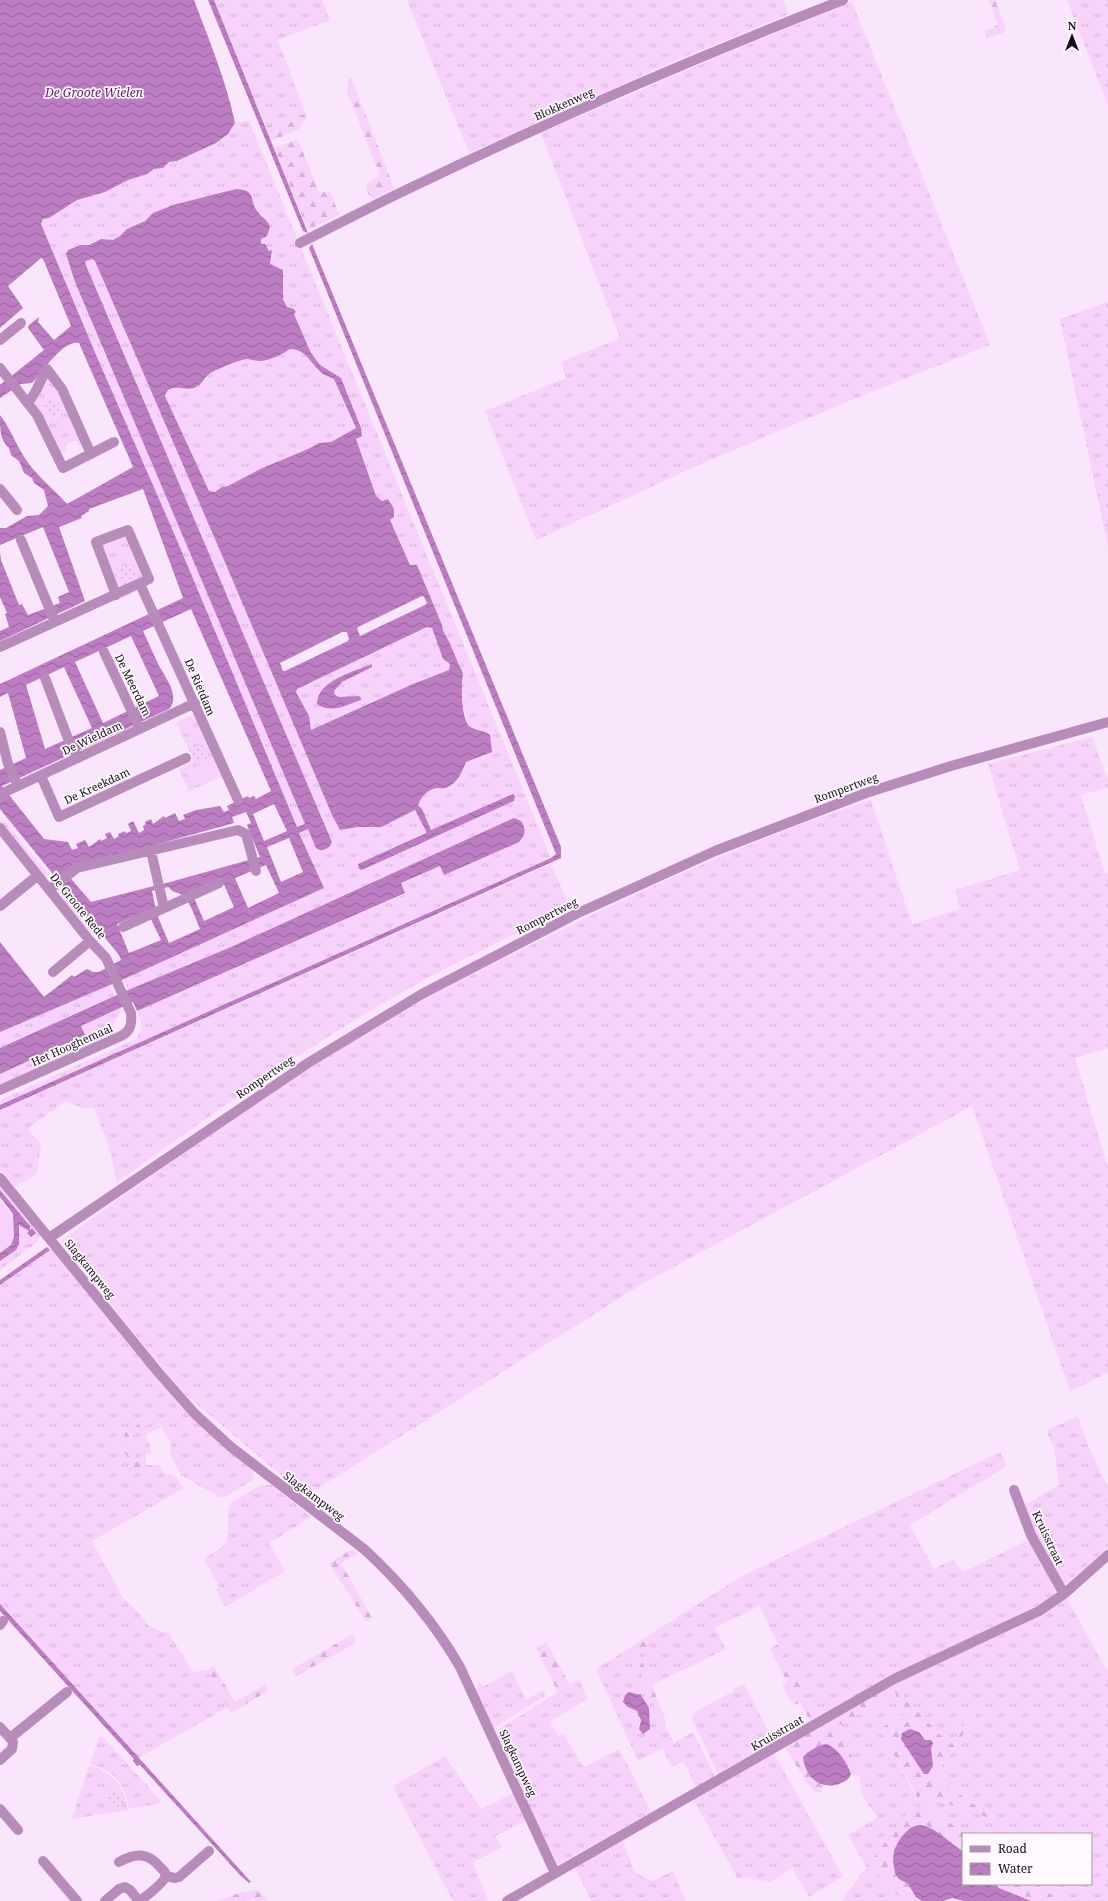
<svg xmlns="http://www.w3.org/2000/svg" width="1108" height="1901" viewBox="0 0 1108 1901" font-family="'Noto Serif',serif">
<style>
.grass{fill:url(#grass-tufts);fill-rule:evenodd}
.forest{fill:url(#forest-firs)}
.park{fill:url(#park-dots)}
.garden{fill:#f7d2fa}
.water{fill:url(#water-waves);fill-rule:evenodd}
.lines{fill:none;stroke-linecap:round;stroke-linejoin:round}
.minor{stroke:#b78cba;stroke-width:10}
.labels{text-anchor:middle;stroke-width:3.5;stroke-linejoin:round;paint-order:stroke}
.street-label{font-size:11px;fill:#160e17;stroke:#fef9fe}
.water-label{font-size:12px;font-style:italic;fill:#67196e;stroke:#fef9fe}
</style>
<defs>
<pattern id="grass-tufts" width="24" height="20" patternUnits="userSpaceOnUse"><rect width="24" height="20" fill="#f7d2fa"/><path d="M3 7l-1-3M5 7V3M7 7l1-3M15 17l-1-3M17 17v-4M19 17l1-3" fill="none" stroke="#d3b3d6"/></pattern>
<pattern id="forest-firs" width="22" height="20" patternUnits="userSpaceOnUse"><rect width="22" height="20" fill="#f7d2fa"/><path d="M5 1l3.5 6h-7zM16 11l3.5 6h-7z" fill="#d3b3d6"/></pattern>
<pattern id="park-dots" width="8" height="8" patternUnits="userSpaceOnUse"><rect width="8" height="8" fill="#f7d2fa"/><path d="M2 2h.1M6 6h.1" fill="none" stroke="#d3b3d6" stroke-width="1.8" stroke-linecap="round"/></pattern>
<pattern id="water-waves" width="16" height="10" patternUnits="userSpaceOnUse"><rect width="16" height="10" fill="#bd7dc2"/><path d="M0 5q4-4 8 0t8 0" fill="none" stroke="#99659d"/></pattern>
</defs>
<rect width="100%" height="100%" fill="#fae6fc"/>
<path class="grass" d="M214,0H322L330,20L278,40L306,115H301L266,127Z
M407,0H783L789,14L674,61L469,153Z
M1067,0H1108V105Z
M852,2L990,345L856,398L692,468L536,540L485,411L566,378L561,362L620,338L541,133L720,56Z
M249,121L551,858L0,1105V1100L136,1039C144,1029 142,1021 137,1011L405,894L401,883L440,866L444,875L514,818L231,947L128,990L124,979L324,888L299,833L308,829L324,850L330,846L332,842L85,263L86,261L92,259L95,260L227,567L332,815L340,830L358,827H381L415,810L426,831L359,869L362,870L514,801L512,794L431,830L422,809L418,804C421,796 429,788 439,788C442,788 444,789 448,787C458,782 462,772 466,762L492,752L480,731L469,726L465,718L461,682L463,673C458,664 455,655 451,646C448,638 443,634 442,625L417,565H410L390,520L394,517L382,501L376,496L356,439L362,436L341,378L320,365L311,353L294,314L296,312L295,309L287,307L283,299V270L270,264L272,258V250L269,251L261,245V239L267,219L258,212L256,207L187,202L173,205L153,213L145,221L127,229L120,236L113,240L101,239L68,250L66,254L75,282L305,824L297,827L41,224L43,219L49,218L77,200L105,192L128,180L147,174L154,169L163,168L169,162L178,161L216,143L228,134L235,123Z
M1108,302V547L1060,319Z
M290,349C307,349 311,365 322,374C326,376 331,377 334,379L356,429L331,442L319,443L308,449L260,469L228,486L222,487L215,492L209,491L165,396C169,382 185,391 194,388C203,385 204,377 212,372C221,368 236,360 247,359C251,359 255,361 259,361C268,361 282,354 290,349Z
M45,376L53,381L83,443L79,445L76,440L65,445L67,450L60,454L32,403ZM52,400L59,402L63,409L55,419L47,417L44,412L45,404Z
M130,526L154,582L118,600L97,538Z
M431,626L443,659L450,664L449,670L413,684L311,730L309,716L296,692L297,689ZM372,664V667L342,682L334,691L335,695L339,697L359,696L317,701C326,678 351,672 372,664Z
M194,714L223,776L189,791L179,769L194,761L176,722Z
M1092,737L1108,780V788L1081,795L1105,874L1108,873V1048L1075,1058L1108,1168V1373L1070,1391L972,1106L642,1284L306,1496L186,1395L149,1352L63,1244L61,1241C166,1165 273,1087 385,1022C432,994 481,970 529,946C640,890 753,839 871,800L912,924L960,909L955,890L1020,870L988,764Z
M1,817L49,875L45,879L0,824Z
M551,864L570,907C515,934 460,960 406,990C305,1047 211,1115 117,1182L109,1146L94,1108H82L66,1101L28,1128L41,1145L37,1174L14,1187L0,1169V1110Z
M67,898L94,930L91,933L80,923L63,901Z
M109,985L114,996L0,1048V1032Z
M120,1007L121,1012L114,1022L115,1033L0,1084V1074L85,1035L81,1026Z
M0,1182L40,1235L37,1243L0,1270V1261L16,1250L19,1244V1225L27,1229L32,1237L36,1233L30,1230L29,1226L0,1190Z
M52,1248L174,1396L253,1469V1480L225,1497H219L181,1475L170,1454L171,1443L161,1427L145,1435L151,1448V1453L146,1454V1465H159L163,1473L175,1476L184,1488L92,1541L123,1598L138,1612L148,1625L159,1631L168,1632L193,1672L207,1670L228,1707L138,1758L0,1604V1285ZM150,1423L131,1434L129,1446L143,1467L122,1449L125,1433Z
M1078,1416L1087,1443L1108,1488V1502L1106,1503L1108,1506V1548L1063,1586L1035,1537L1023,1506L1059,1485L1054,1447L1046,1431Z
M1000,1452L1007,1466L910,1525L934,1569L953,1559L963,1572L1026,1541L1033,1543L1056,1586C1057,1596 1048,1599 1040,1604L891,1676L818,1717L778,1644L760,1606L715,1627L726,1649L652,1685L638,1651L646,1647L643,1639L742,1576Z
M260,1485H272L312,1517L269,1543L285,1571L225,1607L216,1590L219,1586L204,1559L226,1544C230,1531 225,1510 232,1502Z
M1067,1599L1106,1669H1108V1901H1060L1036,1884H1091V1834H966L952,1824L869,1864L903,1901H841L866,1867L848,1835L878,1817C866,1803 860,1795 860,1776L862,1774L836,1727L895,1693L906,1714L881,1729L917,1799L920,1795L994,1819L935,1776L983,1704L979,1703L950,1746L918,1712L914,1714L896,1683L1028,1622Z
M631,1647L661,1723L664,1722L675,1745V1742L693,1732L714,1774V1776L696,1787L683,1761L671,1767L663,1748L638,1761L596,1669ZM628,1707L649,1708L650,1724L638,1726C644,1716 637,1710 628,1707Z
M512,1671L526,1700L543,1690L545,1696L493,1728L476,1692L479,1682L483,1687Z
M579,1679L587,1699L551,1721V1723L558,1736L564,1734L582,1765L585,1767L617,1750H620L651,1812L559,1864L556,1863L552,1857L496,1731Z
M744,1684L774,1742L719,1773L717,1772L692,1719L695,1712L728,1694H731L734,1692V1689Z
M102,1736L161,1801V1803L129,1809C124,1783 116,1772 90,1764L99,1738Z
M773,1752L843,1876L809,1897L792,1868L771,1882L744,1877L738,1879L693,1799Z
M445,1756L481,1809L515,1793L526,1821L495,1836L502,1847L473,1862L488,1901H453L393,1786Z
M89,1765C114,1774 123,1784 128,1810L72,1819Z
M622,1838L634,1872L652,1881L673,1871L686,1901H591L574,1866Z"/>
<path class="forest" d="M989,0H995L1006,29L1003,33L987,38L985,31L998,25Z
M351,77L394,188L373,199L367,192V184L379,176V173L347,91L348,80Z
M301,115H306L307,119L298,130L271,141L266,127Z
M296,140L299,142L319,192L320,193L327,191L331,193L339,215L308,230L274,148Z
M148,1419L151,1423L130,1434L129,1446L143,1467V1471L138,1472L122,1449L125,1433Z
M352,1549L358,1554L341,1563L372,1618L366,1621L330,1565V1563Z
M353,1634L356,1643L296,1676L292,1669Z
M643,1639L647,1647L638,1651L666,1721L661,1723L631,1647Z
M546,1642L570,1685L558,1692L536,1648Z
M778,1644L818,1717L810,1721L800,1703L794,1705L782,1685L787,1682L770,1649Z
M214,1666L235,1702L265,1685L268,1691L231,1713L207,1670Z
M896,1683L914,1713L918,1712L950,1745L979,1703L983,1704L935,1776L995,1820L921,1795L917,1799L915,1792L880,1729L906,1714L895,1693L836,1727L862,1774L858,1777C849,1773 841,1756 833,1748L804,1763L814,1780L823,1786L821,1792L816,1793L806,1781L784,1746Z
M913,1805L952,1824L966,1834H963V1851L925,1825L910,1828L901,1837L899,1879C911,1882 912,1895 922,1901H903L869,1864Z
M995,1884H1036L1060,1901H1031L999,1888Z
M258,1890L268,1901H256L253,1898L245,1901H216L245,1891L247,1892Z"/>
<path class="park" d="M44 409a9 9 0 1 1 18 0a9 9 0 1 1-18 0Z
M133,563L138,577L123,583L117,568Z
M202,744L208,758L196,764L189,750Z
M108 1799a8 8 0 1 1 16 0a8 8 0 1 1-16 0Z"/>
<path class="garden" d="M211,759L218,775L193,787L186,771Z
M0,1200L13,1216L14,1237L11,1245L0,1253Z"/>
<path class="water" d="M0,0H194C209,40 226,80 235,123L228,134L216,143L177,161L169,162L163,168L154,169L147,174L128,180L105,192L77,200L49,218L43,219L41,224L97,357L176,538L297,827L305,824L75,282L66,254L68,250L81,245H89L101,239L113,240L120,236L127,229L145,221L153,213L173,205L236,189C258,190 248,200 258,212C263,219 266,217 270,227L267,236L261,239V244H265L269,251L272,250L270,264L283,270V299L287,307L294,309L296,312L294,314L311,353L320,365L341,378L361,428L362,436L356,439L376,496L382,501L388,499L394,509V517L390,520L410,565H417L442,625C443,634 448,638 451,646C455,655 458,664 463,673C461,684 461,718 469,726C475,731 485,730 490,735L492,752L466,762C462,772 458,782 448,787C444,789 442,788 439,788C429,788 421,796 418,805L422,809L431,830L513,794L515,796L514,801L362,870L359,869L358,864L426,833V831L415,810L381,827H358L340,830L332,815L227,567L95,261L92,259L86,261L85,263L332,842L330,846C325,850 322,852 316,848L308,829L299,833L324,888L124,979L0,1032V942L44,997L72,975L74,977L87,969L93,972H99L121,960L119,955L0,809V770L26,758L8,693L0,697V684L183,598L143,489L89,509V511L81,516L82,518L59,527L85,601L0,641V631L9,627L5,614L7,613L0,597V552L1,560L19,605L22,604L28,615L60,603L58,597L69,592L43,527L0,545V528H6L27,516L39,515L48,506L44,490L34,483L32,478L24,473L19,461L11,455L9,448C0,440 0,430 0,415C12,431 17,448 29,464C40,479 55,490 67,504L133,467L79,343C63,339 41,374 32,383L21,384L0,398V385L44,350L28,328L29,325L39,317L38,322L54,340L71,326L43,259L41,258L8,286L23,308L0,328ZM290,349C307,349 311,365 323,374C326,376 331,377 334,379L356,428L331,442L319,443L308,449L260,469L228,486L222,487L215,492L209,491L165,396C169,382 185,391 194,388C203,385 204,376 212,372C221,368 237,360 247,359C251,359 255,361 259,361C269,361 281,355 290,349ZM422,596L424,597L427,603L425,605L360,636L357,628L358,627ZM191,609L271,791L256,799L254,796L249,798L248,796L227,806L229,810L224,812L220,806L196,810L183,815L185,819L179,821L175,813L165,818L164,816L153,824L151,819L145,822L146,824L143,826L144,830L139,833L133,821L128,824L131,831L126,833L125,831L118,834L119,836L114,839L110,832L105,834L107,838L101,841L100,839L89,847L85,840L76,844L78,848L72,850L68,842L44,839L2,786L169,709C180,697 167,680 161,669L159,666L143,631ZM427,627L432,628L443,659L450,664L449,670L413,684L311,730L309,716L296,692L297,689ZM342,632H347L349,639L348,641L285,671H283L280,663ZM131,636L159,696L103,723L75,662ZM64,667L92,728L45,749L26,685ZM274,804L287,831L264,841L253,814ZM246,812L251,823L247,825L260,857L163,884L164,888L169,887C172,894 180,891 184,897C192,905 195,918 200,929L169,943L157,915L152,891L155,890L154,886L91,902L66,873L75,867L234,823L232,817ZM289,838L303,872L281,882L267,847ZM266,865L279,893L248,908L235,878ZM221,878L234,907L204,921L191,891ZM147,911L161,940L129,953L117,924Z
M208,0H214L308,233L303,231Z
M312,244L561,847V858L0,1110V1105L551,858L556,854L309,248Z
M372,664V667L342,682L334,691L335,695L339,697L359,696L361,698V700C346,705 331,714 317,704C317,680 356,671 372,664Z
M514,818L521,821C526,829 526,834 519,842L444,875L440,866L401,883L405,893L137,1011L133,1002L81,1026L85,1035L0,1074V1048L128,990L231,947Z
M0,1190L30,1226V1230L32,1228L36,1233L31,1237L27,1233L29,1231L19,1225V1244L16,1250L0,1261V1253L11,1245L14,1237L13,1214L0,1197Z
M47,1247L50,1250L0,1285V1280Z
M0,1604L251,1882L249,1883L240,1875L140,1765L137,1766L133,1761L134,1759L0,1611Z
M629,1692L641,1695L649,1708L650,1729L643,1734L639,1729L641,1720L637,1711L628,1707L623,1702L625,1695Z
M910,1729L919,1732L925,1740H931L933,1743L931,1749L933,1766L928,1774H924L901,1739L902,1733Z
M827,1744C838,1749 847,1762 851,1774C849,1780 844,1782 839,1784C820,1790 805,1777 803,1757C809,1751 818,1745 827,1744Z
M918,1825C934,1825 949,1843 963,1851V1884H995L999,1888L1031,1901H964L952,1898L943,1901H922L916,1897L908,1884L899,1879L895,1873L893,1861L894,1850L901,1837L910,1828Z"/>
<g class="lines">
<path class="minor" d="M300,243C336,225 372,206 408,189C551,120 696,57 843,0
M0,340L21,323
M0,368L37,415L63,468L114,442
M28,402C38,392 39,381 47,369L62,389L91,454
M0,489L17,510
M21,540L55,622
M140,584L238,800
M0,647L149,579L128,530L96,542L116,595
M104,652L140,729
M45,678L67,736L78,758
M0,732L8,764L18,786
M41,776L59,817L186,758
M0,798L7,791L195,703
M0,828L90,941L106,958L131,1013C132,1024 131,1031 121,1036L0,1090
M151,851L164,908
M49,890L77,868L238,830L246,834L256,871
M0,906L37,876
M123,927L219,883
M53,972L90,941
M0,1178L158,1372L195,1414L231,1447L364,1549C402,1584 434,1622 460,1667L555,1873
M49,1238L308,1063L422,994L576,914L715,851L866,793L951,766L1108,722
M1014,1490L1031,1535L1064,1594
M0,1625L3,1621
M0,1727L10,1738L67,1692
M0,1760L12,1749L13,1742L10,1738
M0,1809L18,1830
M43,1861L77,1901
M119,1862C135,1853 148,1852 160,1867C163,1870 167,1873 165,1877C163,1884 146,1896 140,1901
M166,1876L175,1878L179,1877L209,1851
M105,1901L119,1889L125,1887L130,1890L139,1901
M507,1901L894,1679L1039,1611L1064,1594L1108,1555"/>
</g>
<g class="labels">
<g class="street-label">
<text transform="translate(564 104) rotate(-24)" y="4">Blokkenweg</text>
<text transform="translate(133 685) rotate(64)" y="4">De Meerdam</text>
<text transform="translate(200 687) rotate(67)" y="4">De Rietdam</text>
<text transform="translate(92 738) rotate(-25)" y="4">De Wieldam</text>
<text transform="translate(97 786) rotate(-25)" y="4">De Kreekdam</text>
<text transform="translate(846 788) rotate(-20)" y="4">Rompertweg</text>
<text transform="translate(78 906) rotate(51)" y="4">De Groote Rede</text>
<text transform="translate(547 916) rotate(-27)" y="4">Rompertweg</text>
<text transform="translate(72 1045) rotate(-24)" y="4">Het Hooghemaal</text>
<text transform="translate(265 1077) rotate(-34)" y="4">Rompertweg</text>
<text transform="translate(90 1269) rotate(51)" y="4">Slagkampweg</text>
<text transform="translate(314 1496) rotate(37)" y="4">Slagkampweg</text>
<text transform="translate(1048 1538) rotate(65)" y="4">Kruisstraat</text>
<text transform="translate(777 1733) rotate(-30)" y="4">Kruisstraat</text>
<text transform="translate(518 1763) rotate(65)" y="4">Slagkampweg</text>
</g>
<g class="water-label">
<text x="94" y="97">De Groote Wielen</text>
</g>
</g>
<rect x="962" y="1833" width="130" height="52" fill="#fef9fe" stroke="#a19ba2"/>
<rect x="970" y="1846" width="20" height="6" fill="#b78cba" stroke="#a19ba2"/>
<text x="998" y="1853" font-size="12" fill="#160e17">Road</text>
<rect x="970" y="1863" width="20" height="12" fill="url(#water-waves)" stroke="#a19ba2"/>
<text x="998" y="1873" font-size="12" fill="#160e17">Water</text>
<g transform="translate(1072 36)" stroke="#fef9fe" stroke-width="3" paint-order="stroke">
<path d="M0-3L7 15L0 10L-7 15Z" fill="#160e17"/>
<text y="-6" font-size="11" font-weight="bold" text-anchor="middle" fill="#160e17">N</text>
</g>
</svg>
